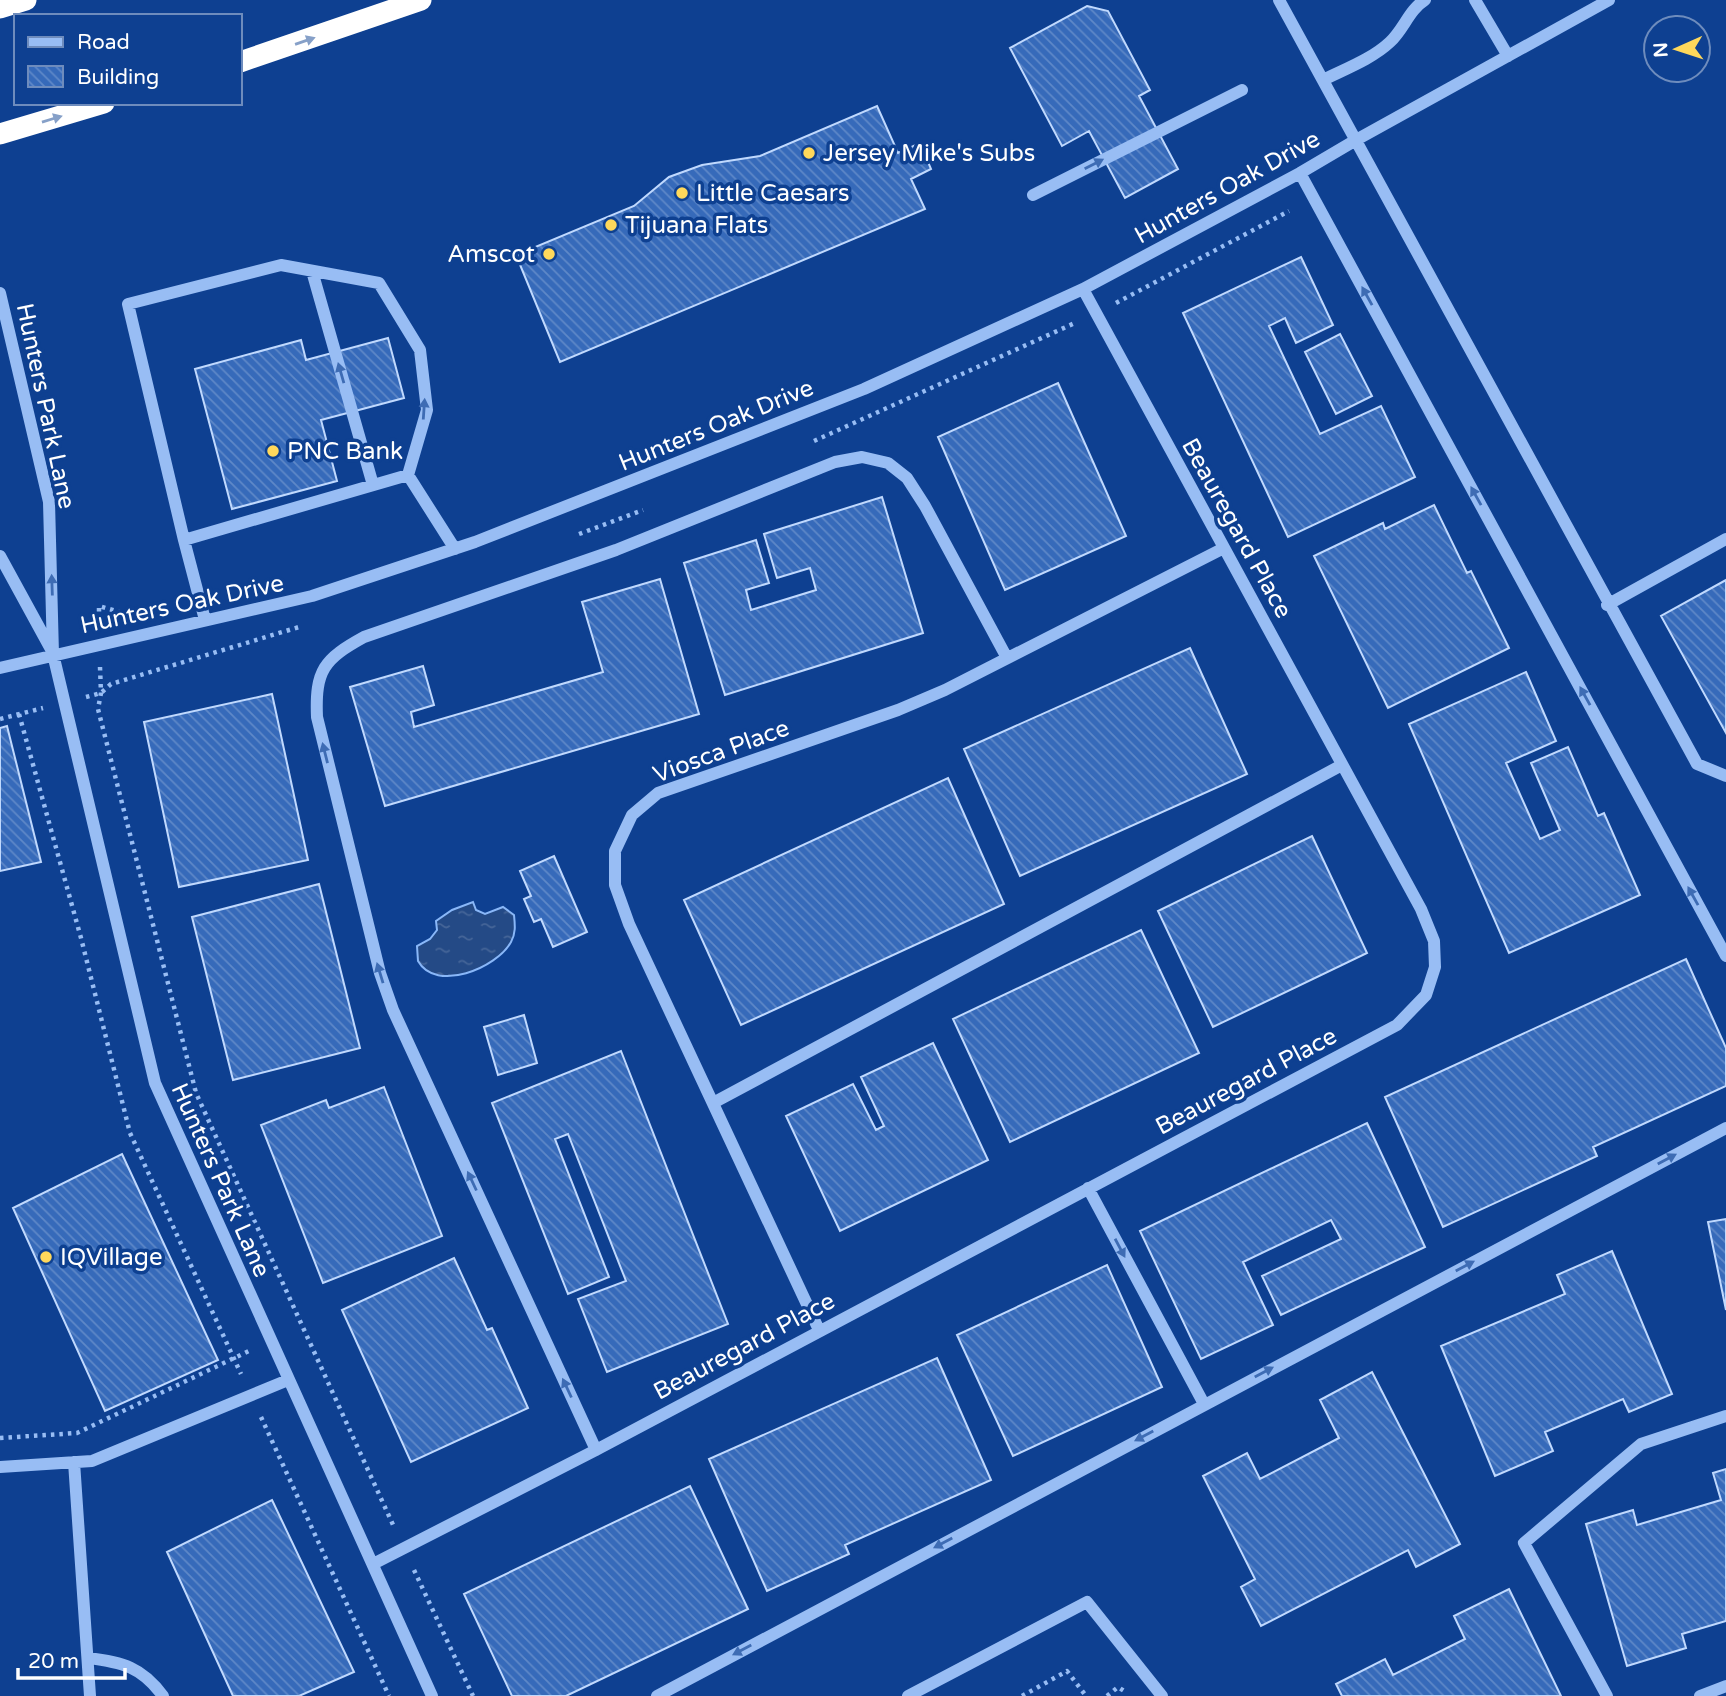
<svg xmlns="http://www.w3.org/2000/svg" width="1726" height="1696" viewBox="0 0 1726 1696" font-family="'Varela Round',sans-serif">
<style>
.water{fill:url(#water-ripples);stroke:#89b7f8;stroke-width:2}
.building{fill:url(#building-back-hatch);stroke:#c0d9fe;stroke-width:2}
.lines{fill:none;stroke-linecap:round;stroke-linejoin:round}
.path{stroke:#98bdf4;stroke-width:4.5;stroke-dasharray:3.5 5;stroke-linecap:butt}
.minor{stroke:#98bdf4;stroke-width:12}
.highway{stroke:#fff;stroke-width:21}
.oneway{fill:#86a0c8}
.oneway2{fill:#3e6cb4}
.poi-dot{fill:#ffd85b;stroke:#0e4091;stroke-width:2.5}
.labels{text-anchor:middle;stroke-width:7;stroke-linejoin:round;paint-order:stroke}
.poi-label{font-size:24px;fill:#fff;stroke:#0e4091;text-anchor:start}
.street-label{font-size:24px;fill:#fff;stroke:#0e4091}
</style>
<defs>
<pattern id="water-ripples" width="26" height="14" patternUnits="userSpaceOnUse" patternTransform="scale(1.75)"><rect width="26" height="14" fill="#244a86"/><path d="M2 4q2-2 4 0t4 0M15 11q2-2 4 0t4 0" fill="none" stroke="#456598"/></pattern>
<pattern id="building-back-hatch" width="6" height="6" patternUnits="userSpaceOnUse" patternTransform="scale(1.75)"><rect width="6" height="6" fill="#366aba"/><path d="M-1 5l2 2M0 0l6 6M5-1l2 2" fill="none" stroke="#5e88c8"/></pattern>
</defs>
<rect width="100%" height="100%" fill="#0e4091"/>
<path class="water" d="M473,902L476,910L485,914L503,907L514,915C515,925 516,933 511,942C497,968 436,993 418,961L417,946L430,939L437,930L436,921L452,910Z"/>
<path class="building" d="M1087,6L1108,11L1150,90L1139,96L1178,169L1125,198L1089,131L1062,146L1010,48Z
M877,106L898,153L920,143L931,169L911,179L925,209L560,362L516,255L634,206L669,177L702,165L760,156Z
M1301,257L1333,325L1296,343L1285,318L1269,326L1320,434L1381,406L1415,477L1288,537L1183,313Z
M1340,334L1372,396L1336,414L1305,352Z
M388,338L404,398L321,420L337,481L232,509L195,369L301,340L306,360Z
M1058,383L1126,536L1005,590L938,437Z
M882,497L923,633L725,695L684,563L756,540L769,583L746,590L751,610L816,590L810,568L777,578L764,534Z
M1434,505L1467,573L1471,571L1509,648L1388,708L1314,556L1383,523L1385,529Z
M660,579L699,714L385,806L350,687L423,666L434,705L411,712L414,727L603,672L582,602Z
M1726,580V733L1661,616Z
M1190,648L1247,774L1020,876L964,749Z
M1526,672L1556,741L1506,763L1540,839L1560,830L1531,763L1568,747L1598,816L1604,813L1640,895L1509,953L1409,724Z
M272,694L308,860L179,887L144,722Z
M7,726L41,862L0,871V728Z
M948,778L1004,904L741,1025L684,900Z
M1312,836L1367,953L1213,1027L1158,911Z
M554,856L587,932L553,947L541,919L534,922L524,899L531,896L520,871Z
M319,884L360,1048L233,1080L192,917Z
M1141,930L1199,1053L1010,1142L953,1019Z
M1686,959L1726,1048V1086L1593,1147L1597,1156L1443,1227L1385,1097Z
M524,1015L537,1063L498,1075L484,1027Z
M933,1043L988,1160L840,1231L786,1116L853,1084L876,1130L884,1126L861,1077Z
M621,1051L728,1324L607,1372L578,1299L626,1281L568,1134L555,1139L609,1277L568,1294L492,1103Z
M384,1087L442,1236L323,1283L261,1125L326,1100L329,1108Z
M1367,1123L1425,1247L1281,1315L1262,1276L1341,1239L1331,1220L1243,1262L1273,1325L1201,1359L1140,1231Z
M122,1154L218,1360L105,1411L13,1208Z
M1726,1219V1310L1708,1222Z
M1612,1251L1672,1394L1629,1412L1623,1399L1545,1432L1553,1451L1495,1476L1441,1346L1565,1294L1557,1275Z
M454,1258L487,1330L492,1328L528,1408L411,1462L342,1310Z
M1107,1265L1162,1387L1013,1456L957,1335Z
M937,1358L991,1480L845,1545L849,1554L767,1591L709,1459Z
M1372,1372L1460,1544L1416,1567L1408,1550L1261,1626L1241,1587L1255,1579L1203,1476L1247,1453L1260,1479L1339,1438L1320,1400Z
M1726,1469V1621L1682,1634L1686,1648L1627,1666L1586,1524L1633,1510L1637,1525L1721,1500L1713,1473Z
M690,1486L748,1609L566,1696H512L464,1594Z
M272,1500L354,1672L299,1696H233L167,1552Z
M1509,1589L1561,1696H1342L1336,1684L1385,1659L1393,1675L1465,1639L1454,1616Z"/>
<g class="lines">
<path class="path" d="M1116,303L1289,211
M814,441L1077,322
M579,534L643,510
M99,620V606L123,613
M100,667L101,693L98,709L196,1093L394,1527
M86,697L101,693L111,684L299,627
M19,714L81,938L130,1133L241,1374
M0,719L43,708
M261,1417L389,1696
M0,1438L77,1433L251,1350
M414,1570L473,1696
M1022,1696L1067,1671L1086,1696
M1107,1696L1118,1687L1127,1693"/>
<path class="minor" d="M1279,0L1697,764L1726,776
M1475,0L1508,56
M1323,80C1345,69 1372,59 1390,42C1404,29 1409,10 1425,0
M1300,173L1726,956
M1033,195L1242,90
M312,271L373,485
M0,293L49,502L53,654L155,1083L432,1696
M184,540L128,304L281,265L379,283L420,350L427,410L408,475
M0,556L52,651
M1607,605L1726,539
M205,620L184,540L408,475L455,549
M0,668L312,596L475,542L864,389L1083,289L1300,173L1356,140L1609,0
M713,1103L1342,765
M1088,1188L1204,1404
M819,1330L629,924L615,885V851L632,815L658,793L898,710L945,690L1224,548
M596,1450L393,1010L380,973L317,717C315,670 324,659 364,637L616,550L835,462L862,457L888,463L907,478L925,506L1007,658
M74,1462L90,1696
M0,1467L92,1461L288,1380
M373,1564L596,1450L1397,1025L1426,995L1435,967L1434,941L1421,909L1083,289
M88,1658C122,1662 142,1667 163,1696
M657,1696L1726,1128
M908,1696L1087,1602L1162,1696
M1607,1696L1524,1543L1641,1444L1726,1416
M1700,1696L1726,1686"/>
<path class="highway" d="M0,8L26,0
M240,62L421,0
M0,134L104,103"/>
</g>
<defs><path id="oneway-solid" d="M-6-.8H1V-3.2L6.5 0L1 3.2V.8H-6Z" transform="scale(1.75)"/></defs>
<g class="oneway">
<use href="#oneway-solid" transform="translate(305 41) rotate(-19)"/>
<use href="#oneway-solid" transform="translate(52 119) rotate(-17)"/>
</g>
<g class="oneway2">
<use href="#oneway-solid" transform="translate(1094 164) rotate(-27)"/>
<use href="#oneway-solid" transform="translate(1367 296) rotate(-119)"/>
<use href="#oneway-solid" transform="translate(341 373) rotate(-106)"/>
<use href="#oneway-solid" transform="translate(424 409) rotate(-86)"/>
<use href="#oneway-solid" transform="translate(1476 496) rotate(-119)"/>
<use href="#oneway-solid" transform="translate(52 585) rotate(-92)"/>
<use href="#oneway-solid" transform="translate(1585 696) rotate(-119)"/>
<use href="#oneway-solid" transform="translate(325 753) rotate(-104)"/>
<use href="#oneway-solid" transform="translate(1693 896) rotate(-119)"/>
<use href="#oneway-solid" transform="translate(380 973) rotate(-107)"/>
<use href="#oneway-solid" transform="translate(1667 1159) rotate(-28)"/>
<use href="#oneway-solid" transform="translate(472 1181) rotate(-115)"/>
<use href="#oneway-solid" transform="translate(1120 1248) rotate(62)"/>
<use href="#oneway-solid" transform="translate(1465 1266) rotate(-28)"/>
<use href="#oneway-solid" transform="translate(1264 1372) rotate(-28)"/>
<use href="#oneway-solid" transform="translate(567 1388) rotate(-115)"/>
<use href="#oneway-solid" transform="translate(1144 1436) rotate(152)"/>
<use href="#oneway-solid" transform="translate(943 1543) rotate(152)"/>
<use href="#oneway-solid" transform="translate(742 1650) rotate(152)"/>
</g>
<g class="poi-dot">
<circle cx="809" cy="153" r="7"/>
<circle cx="682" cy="193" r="7"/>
<circle cx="611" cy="225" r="7"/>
<circle cx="549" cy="254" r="7"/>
<circle cx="273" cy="451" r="7"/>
<circle cx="46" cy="1257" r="7"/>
</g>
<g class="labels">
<g class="poi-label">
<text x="823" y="161">Jersey Mike's Subs</text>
<text x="696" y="201">Little Caesars</text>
<text x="625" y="233">Tijuana Flats</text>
<text x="535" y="262" text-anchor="end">Amscot</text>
<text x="287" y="459">PNC Bank</text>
<text x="60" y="1265">IQVillage</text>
</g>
<g class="street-label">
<text transform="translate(1227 187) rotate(-29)" y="8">Hunters Oak Drive</text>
<text transform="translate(46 406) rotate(78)" y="8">Hunters Park Lane</text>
<text transform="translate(716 425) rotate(-22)" y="8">Hunters Oak Drive</text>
<text transform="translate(1237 528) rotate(61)" y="8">Beauregard Place</text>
<text transform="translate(182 604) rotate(-12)" y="8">Hunters Oak Drive</text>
<text transform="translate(721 751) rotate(-20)" y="8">Viosca Place</text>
<text transform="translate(1246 1081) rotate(-28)" y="8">Beauregard Place</text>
<text transform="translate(221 1180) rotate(66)" y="8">Hunters Park Lane</text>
<text transform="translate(744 1346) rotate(-28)" y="8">Beauregard Place</text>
</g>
</g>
<rect x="14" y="14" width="228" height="91" fill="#0e4091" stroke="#6e8cbd" stroke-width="2"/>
<rect x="28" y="37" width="35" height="10" fill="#98bdf4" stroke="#6e8cbd" stroke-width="2"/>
<text x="77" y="49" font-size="21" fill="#ffffff">Road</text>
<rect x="28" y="66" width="35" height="21" fill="url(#building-back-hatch)" stroke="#6e8cbd" stroke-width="2"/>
<text x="77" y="84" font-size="21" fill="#ffffff">Building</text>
<g transform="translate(1677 49) rotate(267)"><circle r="33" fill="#0e4091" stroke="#6e8cbd" stroke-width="2"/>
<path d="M0-5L12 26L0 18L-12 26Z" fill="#ffd85b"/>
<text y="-10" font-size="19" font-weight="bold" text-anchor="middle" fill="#ffffff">N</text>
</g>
<path d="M18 1668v10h107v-10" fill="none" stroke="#ffffff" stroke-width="3.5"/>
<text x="28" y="1668" font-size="21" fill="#ffffff" stroke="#0e4091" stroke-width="5" paint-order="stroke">20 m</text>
</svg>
